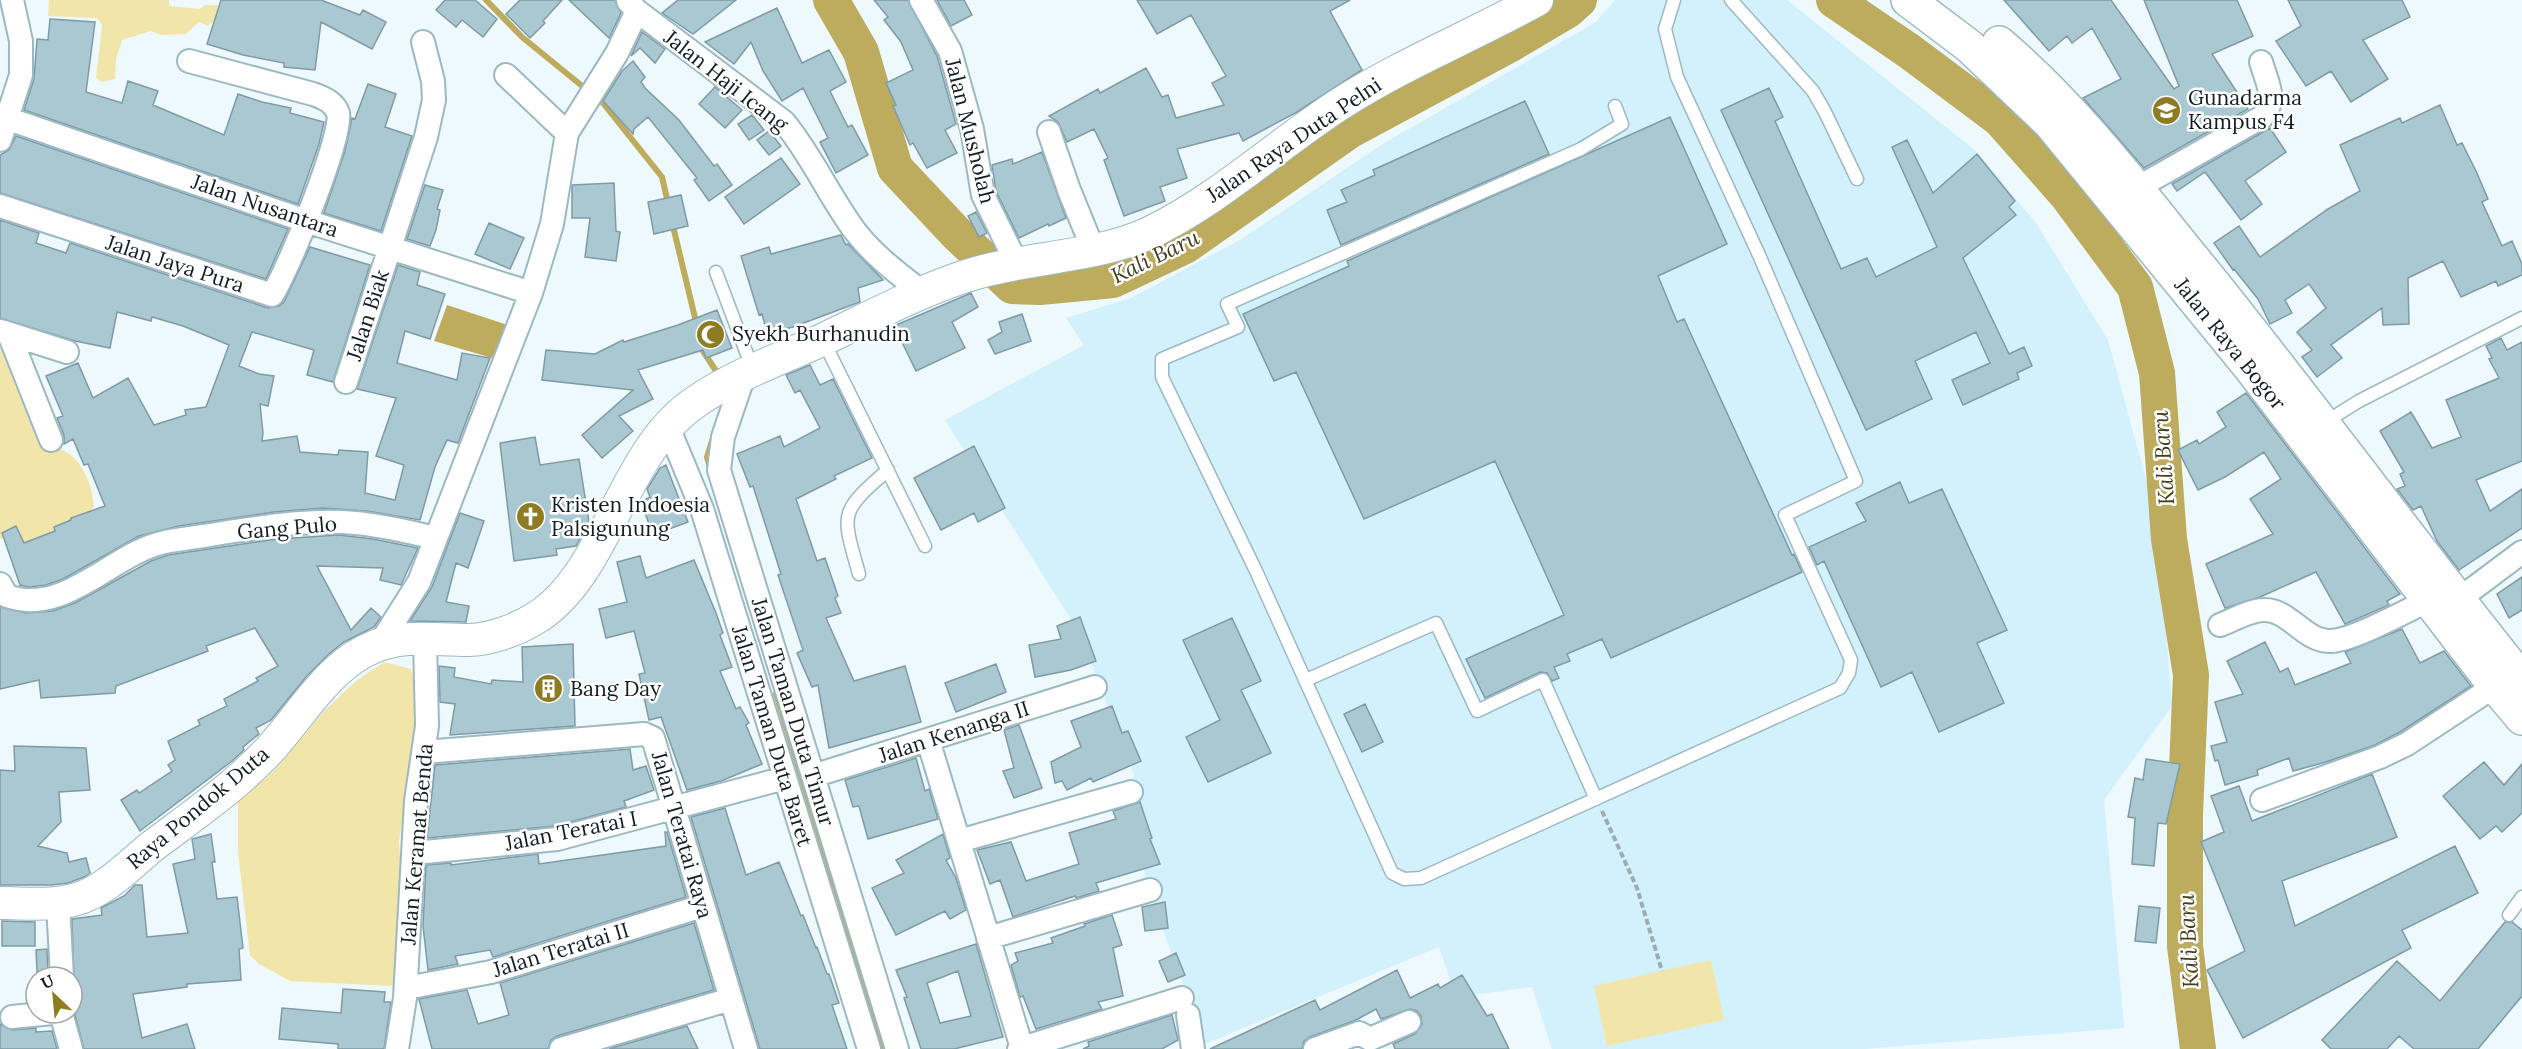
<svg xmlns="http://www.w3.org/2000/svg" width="2522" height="1049" viewBox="0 0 2522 1049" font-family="Lora,serif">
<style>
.built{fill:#d2f1fc}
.green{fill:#f2e5aa}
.water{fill:#bdac5e}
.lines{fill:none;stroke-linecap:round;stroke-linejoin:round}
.stream{stroke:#bdac5e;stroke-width:6}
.river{stroke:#bdac5e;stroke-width:36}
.building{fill:#aac8d2;stroke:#7f9ba5;stroke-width:1.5;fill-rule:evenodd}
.lane-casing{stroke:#9cb9c3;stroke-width:15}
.street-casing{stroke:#9cb9c3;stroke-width:26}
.secondary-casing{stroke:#9cb9c3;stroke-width:34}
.highway-casing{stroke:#9cb9c3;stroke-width:36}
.path{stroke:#a0abaf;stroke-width:4;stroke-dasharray:6 3;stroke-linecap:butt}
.lane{stroke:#fff;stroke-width:12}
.street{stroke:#fff;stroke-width:22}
.secondary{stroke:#fff;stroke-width:32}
.highway{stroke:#fff;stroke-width:33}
.labels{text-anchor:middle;stroke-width:5;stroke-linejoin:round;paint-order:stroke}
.street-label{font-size:21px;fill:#131e22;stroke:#fff}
.poi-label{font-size:21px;fill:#131e22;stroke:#fff;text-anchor:start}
.water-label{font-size:22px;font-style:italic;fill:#463f1c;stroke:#fff}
</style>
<rect width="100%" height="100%" fill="#edf9fd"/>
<path class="built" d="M1615,0H1787L1976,151L2036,223L2108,340L2157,520L2172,706L2104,800L2124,1028L1864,1049H1552L1532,987L1456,997L1439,947L1205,1044L1146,884L1133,772L1079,632L945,420L1084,345L1066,318L1131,298L1240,240L1384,143L1596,22Z"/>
<path class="green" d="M49,0H169V6L200,9L205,5H218L216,19L208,26L199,22L186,34L161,35L151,31L122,40L116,59L115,79L102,82L96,78L102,25L97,18L48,16Z
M0,348L26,357L57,447C81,456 92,482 94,507L84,518L32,544L13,543L6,537L0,539Z
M384,662L411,669L417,688L419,729L399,841L404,911L393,986L290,981L259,964L250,955L238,852V802L272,773L324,711L356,681Z
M1711,960L1724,1020L1607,1046L1594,986Z"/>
<path class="water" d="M447,305L511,326L499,360L434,341Z"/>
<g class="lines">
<path class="stream" d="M486,0L522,37L603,103L662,177L668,203
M672,222L697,326
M701,345L703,351L720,377
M710,468L707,457L713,438
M776,694L885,1049"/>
<path class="river" d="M831,0L861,52L895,168L957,234L1012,286L1040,287L1113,280L1185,246L1349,131L1509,45L1568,10L1579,0
M1834,0L1909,51L2000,119L2067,195L2135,287L2157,373L2169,539L2191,675L2185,815V946L2198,1049"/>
</g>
<path class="building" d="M221,0H321L360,15L363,10L386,22L372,49L321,22L315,70L284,67V63L243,55L207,44Z
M445,0H475L497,19L483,37L462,20L456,27L436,10Z
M520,0H562L543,21L545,23L530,38L506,14Z
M569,0H615L621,13L609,38Z
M678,0H736L693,34L662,13Z
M874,0H908L937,56L956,124L945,130L957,153L927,168L913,143L910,145L893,106L896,105L886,83L913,70L901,42L884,20L888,17Z
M937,0H964L972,15L951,26Z
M1137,0H1350L1330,11L1362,70L1297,112L1243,141L1239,133L1177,149L1187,178L1160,187L1165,201L1124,216L1104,160L1108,158L1094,129L1067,142L1058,122L1049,116L1098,89L1100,93L1146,68L1162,97L1168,95L1176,118L1224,105L1212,83L1226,76L1191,15L1157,34Z
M2004,0H2111L2174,89L2179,86L2144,0H2237L2253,36L2212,54L2248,109L2144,168L2083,98L2121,79L2092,28L2072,43L2067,36L2049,51Z
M2288,0H2402L2410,17L2363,40L2388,79L2351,102L2331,71L2306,86L2276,41L2301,26Z
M777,8L802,63L829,50L846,82L830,91L848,127L852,125L868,155L836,173L820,142L828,138L803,88L782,101L763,71L751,42L734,64L705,42Z
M50,19L95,22L86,92L122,103L128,81L158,91L153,105L224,135L238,94L262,102L291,108L290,113L324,122L319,144L298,204L24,110L34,79L37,39L48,40Z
M642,32L665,49L655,63L640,48L631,56Z
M633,61L645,77L641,82L645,88L679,120L714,166L717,164L732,185L709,201L694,180L697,178L648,117L634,129L633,134L603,101L622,71Z
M368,84L396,94L385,127L412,136L381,231L324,213L345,151L352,118L355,119Z
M715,87L742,110L725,128L699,104Z
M1769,88L1783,117L1775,121L1841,269L1867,258L1876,277L1937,247L1892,147L1907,140L1933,193L1977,154L2015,201L2009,207L2016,215L1963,258L2009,354L2024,347L2032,366L2017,373L2019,379L1963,405L1952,380L1990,363L1976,332L1915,361L1932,399L1866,430L1721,110Z
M1525,101L1549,154L1341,245L1327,210L1347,202L1341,190L1375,175L1373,170Z
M2440,105L2457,145L2462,143L2476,171L2488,199L2482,202L2502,246L2512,241L2522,264V275L2498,286L2496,281L2461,297L2443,261L2408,278L2409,324L2383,325L2382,308L2331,345L2342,358L2317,377L2302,357L2312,350L2297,332L2326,308L2309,284L2285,300L2292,313L2270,324L2258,299L2234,269L2233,270L2214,243L2239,226L2260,257L2328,209L2360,191L2340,145L2400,118L2402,123Z
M752,115L764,130L749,140L738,124Z
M1670,117L1727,244L1658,276L1677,322L1684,319L1792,555L1794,554L1802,572L1611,658L1602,639L1567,654L1570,661L1554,667L1559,678L1552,681L1547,673L1540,672L1485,698L1466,659L1564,615L1495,461L1364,519L1296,372L1274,381L1243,314L1349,266L1347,261Z
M2270,128L2286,152L2245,181L2262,204L2241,220L2205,172L2177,191L2172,184Z
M769,131L781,146L769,155L757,140Z
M16,136L288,229L266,279L0,193V155L9,150Z
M1042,152L1066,218L1049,226L1048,224L1019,238L996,191L992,165L1012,159L1013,164Z
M781,158L800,184L744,224L725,197Z
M614,183L616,231L620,232L616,261L585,257L590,218H572V185Z
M425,185L443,190L437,209L440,210L436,230L430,246L407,239Z
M681,195L688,226L654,234L648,202Z
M976,212L987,233L979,237L968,216Z
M0,220L39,233L36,243L66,253L70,243L268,308L279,306L284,302L310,247L370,265L333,382L307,375L314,350L252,332L239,366L259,374L274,376L268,406L260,404L263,433L262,441L297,436L300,452L338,455L339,450L368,452L365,493L395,500L404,465L376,456L396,398L357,389L398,265L420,272L417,285L445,294L430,339L405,331L397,363L457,380L462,353L490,358L458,443L447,440L435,467L420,520L367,511L323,508L274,512L179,526L139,536L63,579L46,585L29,587L20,585L2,533L16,526L24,543L55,531L54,527L71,520V518L105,506L88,464L84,465L73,439L64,444V435L57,418L63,416L46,376L78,363L93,398L128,378L154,425L186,415L185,410L206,407L229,345L183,326L152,317L151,321L117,312L110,348L75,341L0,318Z
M489,223L524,238L510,269L475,254Z
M841,235L846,245L848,244L883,280L858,288L860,302L793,327L767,333L762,314L759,315L741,256L769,247L771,254Z
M971,293L978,307L952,322L965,348L916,371L894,326Z
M717,310L732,348L706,358L703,350L638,370L653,399L619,416L633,431L602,458L582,435L633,390L542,380L546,350L595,354L623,340L624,342L678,325Z
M1022,314L1031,341L995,354L988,340L1002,332L999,322Z
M2501,338L2507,350L2522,342V461L2476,480L2490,511L2522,489V528L2459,570L2437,541L2421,506L2413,510L2397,489L2405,486L2400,474L2404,472L2380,431L2411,412L2432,448L2461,437L2446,400L2499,378L2489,359L2492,358L2486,346Z
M810,365L820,385L833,379L872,458L834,476L836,479L796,499L817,561L825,558L838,596L835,598L841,613L826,618L854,681L905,666L921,722L829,748L818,685L812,687L797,653L803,650L778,575L781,574L753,486L750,487L737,454L780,436L784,447L820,428L800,390L795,393L786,375Z
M2246,393L2400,594L2387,601L2389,605L2345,624L2316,572L2260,597L2225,608L2206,564L2273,534L2250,499L2281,479L2264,452L2225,477L2198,490L2178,450L2197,440L2199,444L2226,427L2217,412Z
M535,437L540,465L579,459L589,522L576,546L556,549L557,555L514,561L500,443Z
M974,446L1005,508L978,522L974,513L941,530L914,478Z
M666,465L688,522L653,535L641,502L650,497L647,489L660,468Z
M1900,482L1909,503L1942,489L2007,630L1977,643L2004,703L1939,732L1912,672L1881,687L1824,561L1817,565L1809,547L1866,521L1856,503Z
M460,513L484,521L468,568L456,563L446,602L469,606L466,622L410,621L432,587Z
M339,535L373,539L418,548L401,585L380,580L383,568L317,566L351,630L371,608L381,617L374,627L344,642L329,654L306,677L271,720L256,728L259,734L243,747L244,750L232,761L140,831L121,800L137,790L139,793L172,771L168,765L175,760L168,741L200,725L198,720L227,706L224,699L258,681L256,678L278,666L255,628L206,646L208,651L116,686L115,693L41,698L39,680L0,689V607L26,613L53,611L75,603L151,561L168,555L277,539Z
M640,556L646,578L694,560L716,613L723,633L720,635L732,667L720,671L736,709L740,707L749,723L746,725L762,764L721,781L687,790L661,717L649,720L639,674L645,673L634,631L606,638L599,609L627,602L617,562Z
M2522,577V610L2509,618L2497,594Z
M1080,617L1096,661L1071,670L1035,677L1029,645L1061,639L1057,626Z
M1232,618L1261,681L1241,690L1271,753L1208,782L1186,737L1220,720L1183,640Z
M2402,629L2420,663L2444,651L2471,686L2400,732L2375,745L2326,762L2293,771L2289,758L2257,770L2258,775L2225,785L2218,760L2215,761L2211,746L2227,742L2215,702L2243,694L2227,661L2265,642L2280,672L2288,668L2295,685L2351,663L2345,652Z
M573,644L575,726L450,735L455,704L440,702L439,666L455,668L454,677L491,684L492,680L523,682L522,647Z
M996,664L1006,692L956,712L945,683Z
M1365,704L1383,742L1362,752L1344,714Z
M1112,706L1122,733L1128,731L1141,761L1093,782L1091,778L1067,790L1062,781L1055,783L1051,762L1081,747L1071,721Z
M1019,725L1042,788L1014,798L1003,771L1014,768L1004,730Z
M14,746L86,748L90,790L59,792L61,822L38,846L67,853L69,862L86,858L90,873L84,877L68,883L51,885H0V770L15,771Z
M630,749L633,770L646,766L654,790L624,801L626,807L555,826L427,838L435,765Z
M916,758L925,791L929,789L938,819L868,839L859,806L853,807L845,780Z
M2146,759L2180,764L2166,824L2158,823L2154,866L2132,864L2135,818L2128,817L2135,778L2143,780Z
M2484,762L2504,785L2522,764V813L2502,832L2496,826L2480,839L2443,796Z
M2372,774L2397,837L2282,881L2295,926L2455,846L2478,893L2402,930L2411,948L2243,1038L2207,970L2245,951L2201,842L2224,832L2211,796L2239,786L2252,821Z
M1140,802L1152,838L1150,839L1160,864L1096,883L1099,891L1096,892L1076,898L1075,896L1013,917L1000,880L990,884L977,850L1011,842L1026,881L1079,864L1069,833L1116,819L1113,811Z
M725,808L746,875L779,862L801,916L803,915L816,948L817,947L827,974H829L839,1003L832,1005L847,1049H760L691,817Z
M665,832H667L686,897L493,957L490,950L455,956L458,964L428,970L423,926L426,865L451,863V865L538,854L539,864L666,846Z
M211,834L215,862H212L217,899L237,897L243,948L239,949L241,980L187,984V987L133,994L142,1038L187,1024L195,1049H84L75,1015L72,919L102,915L101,908L124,896L135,885H142L147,937L188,933L173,864L195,859L192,839Z
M943,834L950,858L946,860L956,878L966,910L950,919L945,911L896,935L872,888L904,873L896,860Z
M1165,902L1168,928L1145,931L1142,907Z
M2139,906L2160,908L2156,943L2135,941Z
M1112,915L1122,945L1113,948L1123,996L1098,1002L1102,1009L1036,1029L1023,996L1020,997L1011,965L1018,961L1015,953L1053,943L1051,938L1085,926L1084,924Z
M2,921L35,922V946H2Z
M2505,922H2512L2522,930V996L2478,1049H2414L2399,1036L2387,1049H2331L2322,1040L2397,961L2440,1001Z
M694,923L714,990L557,1036L551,1040L548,1049H432L419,999L467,990L478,1024L509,1015L500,983Z
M976,944L1003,1037L954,1049H921L904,998L907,997L896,970ZM958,971L971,1016L940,1023L927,983Z
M47,949L48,972H37L36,950Z
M1176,953L1185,975L1168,982L1159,961Z
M1397,970L1410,998L1438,984L1440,988L1462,975L1487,1016L1492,1014L1509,1049H1395L1393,1044L1415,1034L1422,1024L1421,1016L1417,1011L1410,1009L1381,1019L1376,1009L1356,1020L1310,1037L1304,1041L1302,1049H1210L1315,1000L1320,1010Z
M343,989L385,992L384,1002H391L384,1049H338V1044L279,1039L282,1008L341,1013Z
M1172,1015L1178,1040L1162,1049H1083L1089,1046L1088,1042Z
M0,1024L13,1030L36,1028V1032L52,1031L57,1049H0Z
M687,1026L698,1049H609Z"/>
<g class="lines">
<defs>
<path id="lane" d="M1731,0L1813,91L1825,112L1857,179
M1615,106L1622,124L1581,149L1227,304L1238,327L1162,359V377L1256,571L1392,873L1404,879L1421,878L1840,688L1849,673L1851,660L1785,515L1856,481L1759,255L1677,77L1665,29L1674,0
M716,272L753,370
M823,340L925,546
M2324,423L2359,401L2522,318
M859,574C842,513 838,513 888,470
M1306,680L1436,623L1477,711L1543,680L1596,799
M2509,915L2522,897"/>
<path id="street" d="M921,0L950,51L972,129L983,195L1017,264
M628,1L637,11L784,122C812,156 829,196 855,231C874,256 899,274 923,293
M506,75L567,133
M0,116L306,221L531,293
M1049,132L1069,190L1093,249
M0,140L21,75V41L12,0
M2137,188L2262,117C2278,99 2267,83 2261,62
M0,206L272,295C287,273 344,134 338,113C334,102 324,98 313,94L189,61
M1,331L67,352
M9,334L51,440
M744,375L723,437L719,470L897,1049
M346,382L426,137L434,100L433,81L423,42
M668,427L702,509L869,1049
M0,584L7,596C65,617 112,553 165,542C186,538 207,536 228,532C270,526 313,519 355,523C382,525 409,532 436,538
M2458,600L2522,552
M2220,625C2233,620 2250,610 2264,610C2289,609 2305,642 2330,641C2352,641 2406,611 2429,600
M381,642L419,582L531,293L552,224L567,133L617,53L637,11
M928,740L1022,1048
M424,752L644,734L653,738L746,1049
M813,776L1095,687
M2262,800L2380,757L2407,744L2495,686
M959,841L1131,792
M425,852L557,839L785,778
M58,904L62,977
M988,938L1150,890
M417,986L491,972L702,906
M61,1013L71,1049
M1188,1015L1193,1049
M12,1017L53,1013
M397,1049L405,998L416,801L427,726L425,638
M561,1049L731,999
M1019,1049L1182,998
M1315,1049L1359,1033L1370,1039L1409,1022"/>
<path id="secondary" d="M0,903C28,903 56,907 83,897C108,887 130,865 150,848C192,816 237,786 272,747C298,718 320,681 353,658C393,631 424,640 469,640C493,639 519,629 539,616C608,571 623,449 697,401C735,375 780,359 822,340C869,318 917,292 966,276C1024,257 1093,258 1147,234C1217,201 1275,146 1340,104C1402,64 1472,36 1537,0"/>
<path id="highway" d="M1908,0L1969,46L2050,123L2249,366L2495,686L2522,718
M1999,43C2071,104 2128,178 2187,251C2302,391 2408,539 2522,680"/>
</defs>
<use href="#lane" class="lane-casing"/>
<use href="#street" class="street-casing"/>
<use href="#secondary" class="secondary-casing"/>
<use href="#highway" class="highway-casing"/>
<path class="path" d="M1602,811L1637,888L1662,971"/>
<use href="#lane" class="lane"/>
<use href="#street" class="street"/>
<use href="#secondary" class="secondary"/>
<use href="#highway" class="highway"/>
</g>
<defs>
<symbol id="university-disc" viewBox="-11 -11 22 22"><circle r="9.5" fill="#8e7c22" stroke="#fff"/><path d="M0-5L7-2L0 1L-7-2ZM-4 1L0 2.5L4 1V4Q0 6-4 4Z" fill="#fff"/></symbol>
<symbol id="mosque-disc" viewBox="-11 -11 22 22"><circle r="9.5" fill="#8e7c22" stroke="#fff"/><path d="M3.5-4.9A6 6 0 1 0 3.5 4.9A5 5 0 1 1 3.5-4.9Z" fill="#fff"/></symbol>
<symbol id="church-disc" viewBox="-11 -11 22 22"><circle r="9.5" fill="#8e7c22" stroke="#fff"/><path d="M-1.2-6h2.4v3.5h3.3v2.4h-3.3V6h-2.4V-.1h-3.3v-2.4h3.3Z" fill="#fff"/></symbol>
<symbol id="building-disc" viewBox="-11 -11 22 22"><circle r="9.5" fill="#8e7c22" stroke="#fff"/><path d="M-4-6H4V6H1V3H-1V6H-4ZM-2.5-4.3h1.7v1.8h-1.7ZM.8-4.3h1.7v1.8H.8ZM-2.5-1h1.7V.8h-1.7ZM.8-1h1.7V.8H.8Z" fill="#fff"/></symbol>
</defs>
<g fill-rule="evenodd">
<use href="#university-disc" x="2150" y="94" width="33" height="33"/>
<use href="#mosque-disc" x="694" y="318" width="33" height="33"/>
<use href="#church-disc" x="514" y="500" width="33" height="33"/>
<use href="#building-disc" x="532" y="672" width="33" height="33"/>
</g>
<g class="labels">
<g class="street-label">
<text transform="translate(726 81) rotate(38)" y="7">Jalan Haji Icang</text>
<text transform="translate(970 131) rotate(76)" y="7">Jalan Musholah</text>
<text transform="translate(1294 140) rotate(-34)" y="7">Jalan Raya Duta Pelni</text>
<text transform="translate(265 206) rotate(19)" y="7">Jalan Nusantara</text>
<text transform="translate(175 264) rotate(18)" y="7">Jalan Jaya Pura</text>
<text transform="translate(368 315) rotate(-72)" y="7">Jalan Biak</text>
<text transform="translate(2230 344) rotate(51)" y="7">Jalan Raya Bogor</text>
<text transform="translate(287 528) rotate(-5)" y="7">Gang Pulo</text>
<text transform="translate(793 712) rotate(73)" y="7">Jalan Taman Duta Timur</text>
<text transform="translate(954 732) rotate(-18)" y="7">Jalan Kenanga II</text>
<text transform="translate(772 736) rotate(73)" y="7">Jalan Taman Duta Baret</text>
<text transform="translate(198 808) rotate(-40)" y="7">Raya Pondok Duta</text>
<text transform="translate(571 831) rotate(-11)" y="7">Jalan Teratai I</text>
<text transform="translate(682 835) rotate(74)" y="7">Jalan Teratai Raya</text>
<text transform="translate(417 844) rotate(-85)" y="7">Jalan Keramat Benda</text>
<text transform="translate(561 950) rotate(-17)" y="7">Jalan Teratai II</text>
</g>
<g class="poi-label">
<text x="2188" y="105">Gunadarma<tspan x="2188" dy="24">Kampus F4</tspan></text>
<text x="732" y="341">Syekh Burhanudin</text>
<text x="551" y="512">Kristen Indoesia<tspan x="551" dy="24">Palsigunung</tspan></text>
<text x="570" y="696">Bang Day</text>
</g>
<g class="water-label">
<text transform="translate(1155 256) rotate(-26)" y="8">Kali Baru</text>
<text transform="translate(2163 458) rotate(-94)" y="8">Kali Baru</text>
<text transform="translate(2188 941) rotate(-93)" y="8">Kali Baru</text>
</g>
</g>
<g transform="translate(54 995) rotate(334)"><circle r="28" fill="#ffffff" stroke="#a1a5a7" stroke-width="1.5"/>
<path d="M0-4.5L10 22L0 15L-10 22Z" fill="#8e7c22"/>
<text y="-9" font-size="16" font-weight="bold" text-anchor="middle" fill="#131e22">U</text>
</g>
</svg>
